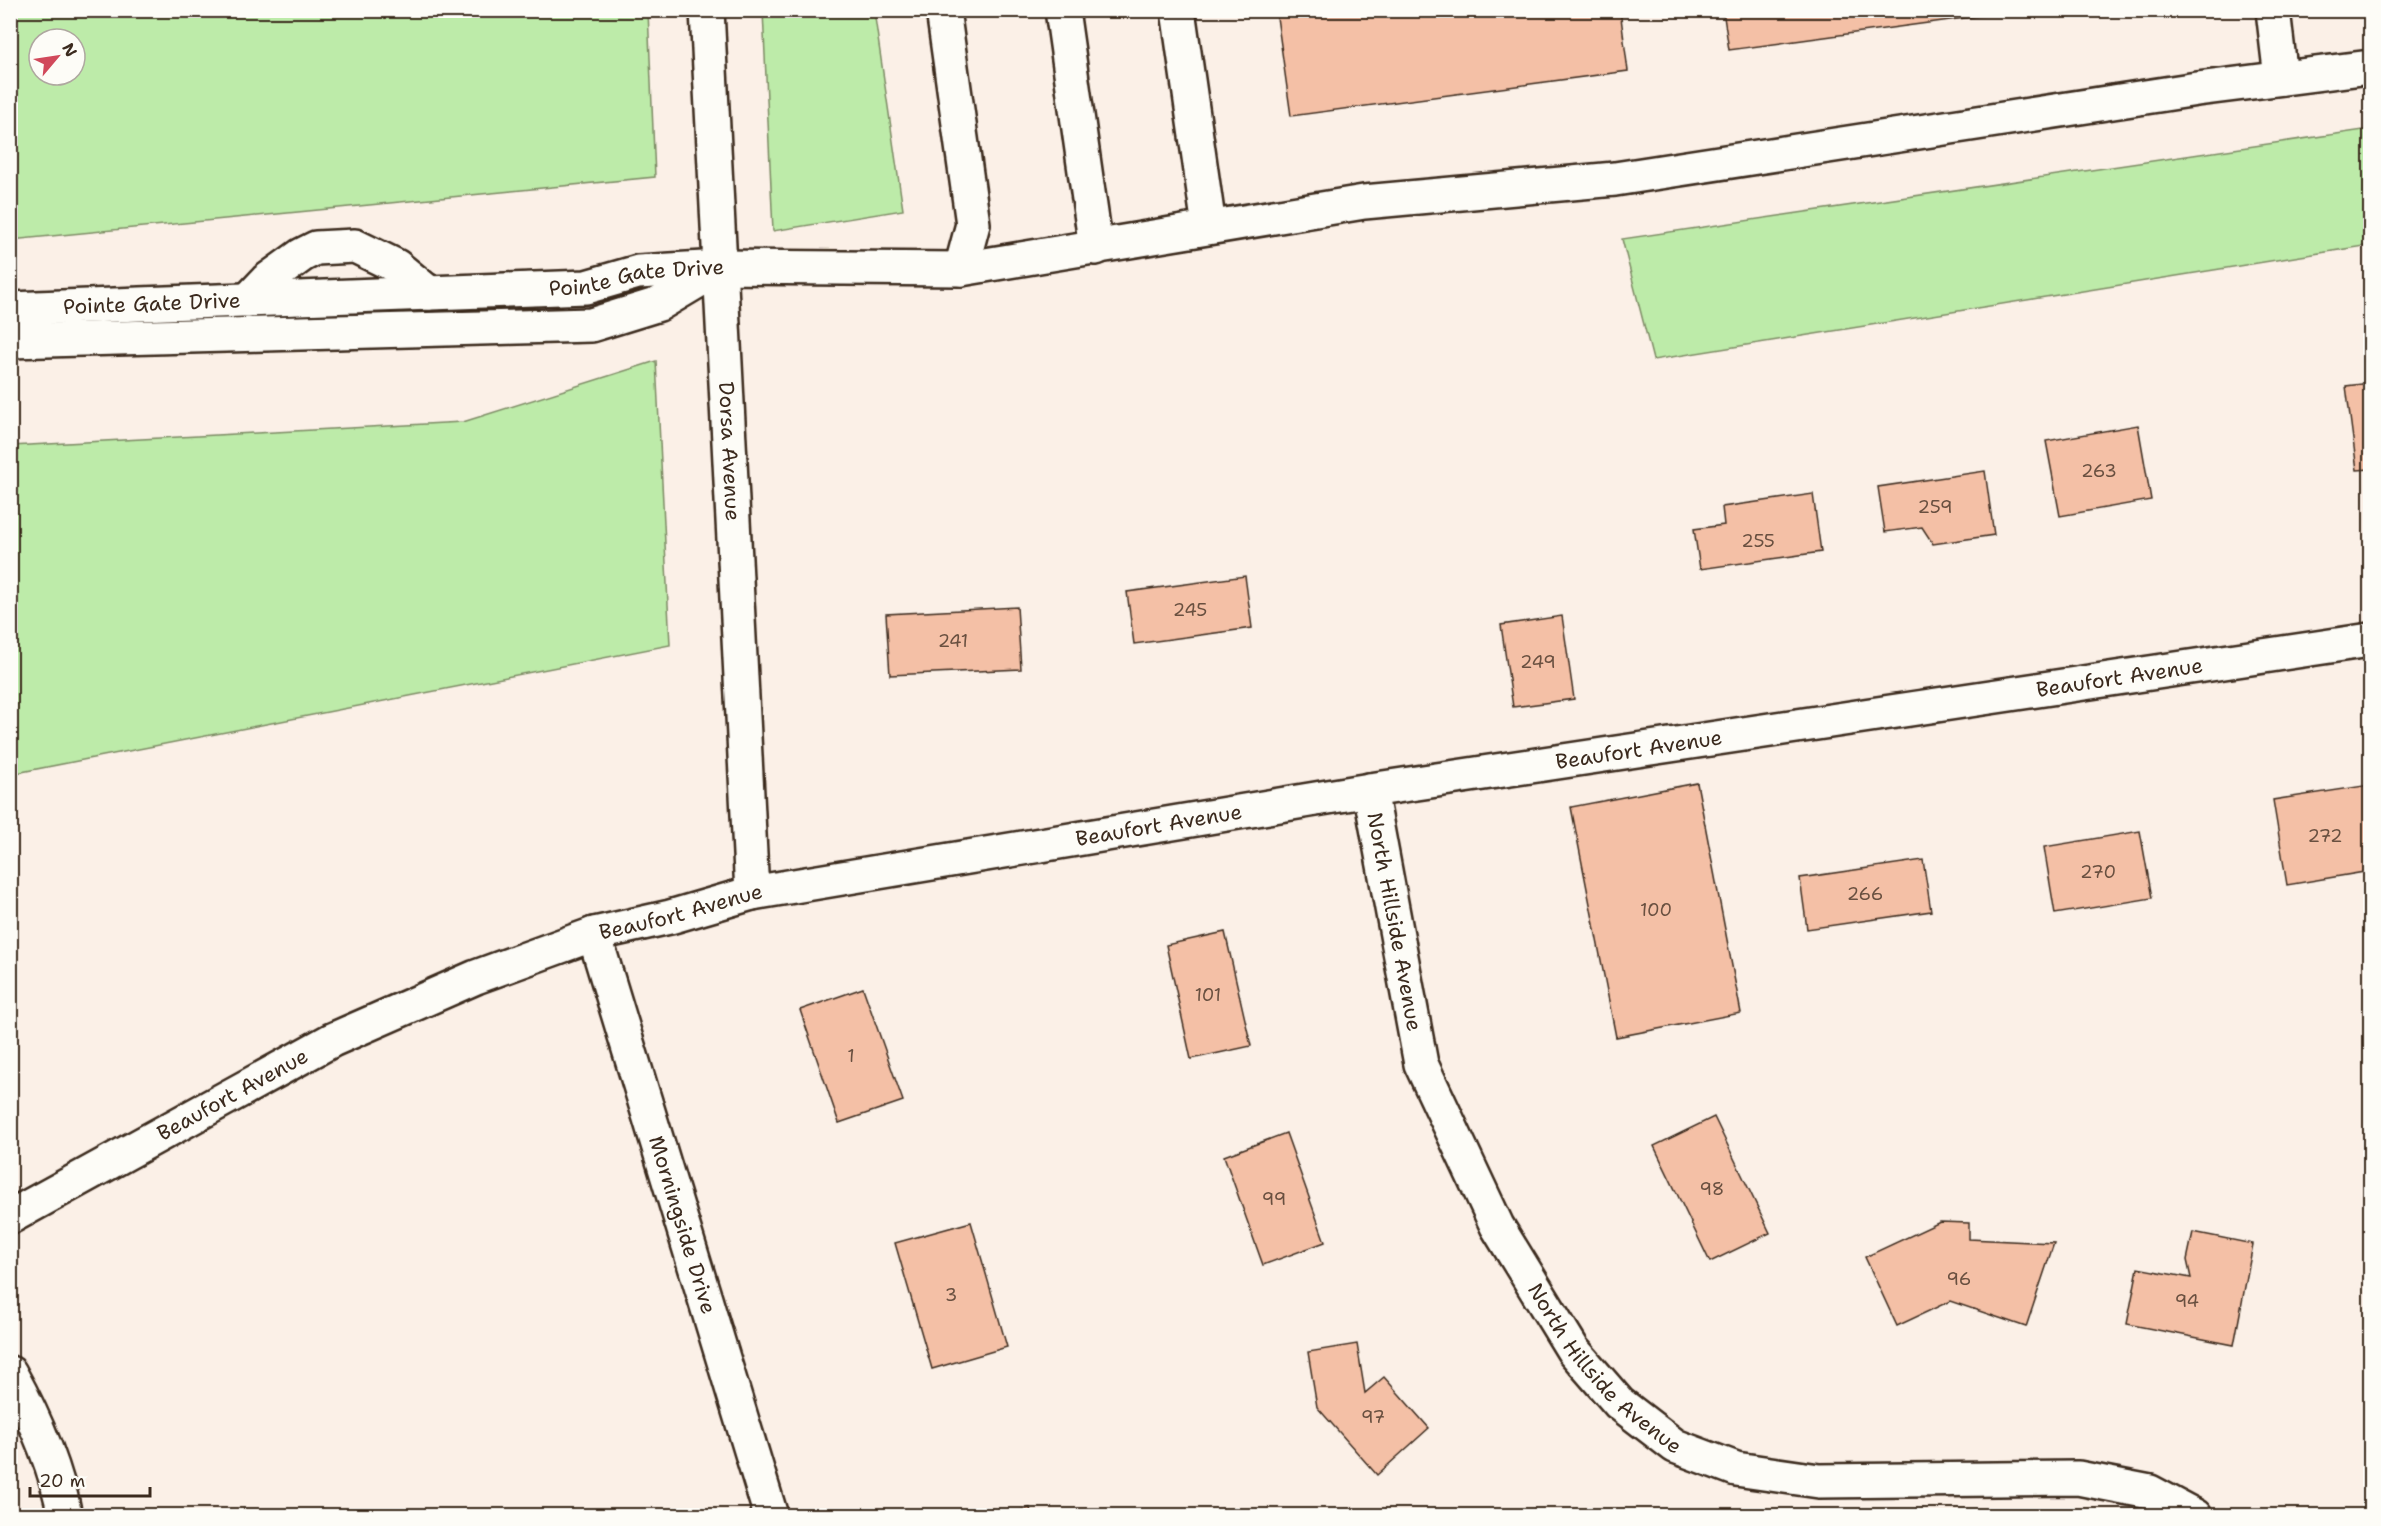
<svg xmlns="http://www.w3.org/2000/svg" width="2381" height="1526" viewBox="0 0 2381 1526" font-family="'Shantell Sans',sans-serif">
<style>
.green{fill:#bdeba9;stroke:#7c8a64;stroke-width:1.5;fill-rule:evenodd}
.building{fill:#f4c0a6;stroke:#3b2a1e;stroke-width:1.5}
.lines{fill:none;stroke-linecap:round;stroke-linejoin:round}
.minor-casing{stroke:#3b2a1e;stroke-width:38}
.minor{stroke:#fdfcf7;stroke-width:33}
.labels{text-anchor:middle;stroke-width:4.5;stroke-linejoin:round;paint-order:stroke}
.number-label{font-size:18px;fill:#695040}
.street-label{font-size:21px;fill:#3b2a1e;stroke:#fdfcf7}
</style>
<rect width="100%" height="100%" fill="#fbf0e7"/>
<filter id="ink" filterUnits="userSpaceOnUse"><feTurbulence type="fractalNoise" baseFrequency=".0167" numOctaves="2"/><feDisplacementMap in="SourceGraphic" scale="12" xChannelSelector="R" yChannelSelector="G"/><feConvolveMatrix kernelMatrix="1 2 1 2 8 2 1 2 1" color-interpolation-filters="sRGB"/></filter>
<g filter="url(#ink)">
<path class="green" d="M11,10L648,11L655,177L11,240ZM39,39H75V75H39Z
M763,11H874L903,210L773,231Z
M2370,129V245L1653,360L1622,239Z
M656,361L670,645L11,774V446L463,422Z"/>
<path class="building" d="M1276,10H1620L1628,71L1291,116Z
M1723,10H2024L1729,50Z
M2370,383V469L2357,470L2346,386Z
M2138,425L2151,500L2060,516L2046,441Z
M1985,471L1994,535L1933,544L1922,527L1885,532L1878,487Z
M1813,494L1821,552L1700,569L1694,529L1724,525L1722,507Z
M1245,576L1252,628L1134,644L1127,592Z
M1017,607L1021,669L890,675L886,614Z
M1562,616L1574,699L1513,707L1501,625Z
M1697,783L1741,1013L1616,1037L1571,807Z
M2370,785V871L2287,885L2273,800Z
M2140,831L2152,898L2055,914L2044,847Z
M1923,860L1931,911L1807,929L1800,878Z
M1225,932L1251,1046L1191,1059L1166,945Z
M863,988L903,1101L839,1123L800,1010Z
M1714,1117L1770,1233L1710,1262L1654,1146Z
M1286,1133L1325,1242L1263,1265L1224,1156Z
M971,1222L1007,1347L932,1369L895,1243Z
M1940,1222L1969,1223V1239L2054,1243L2026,1327L1950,1301L1897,1326L1865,1257Z
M2193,1232L2253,1244L2234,1345L2127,1324L2138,1268L2191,1278L2187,1260Z
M1357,1344L1365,1393L1384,1377L1429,1428L1377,1475L1317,1407L1308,1352Z
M1030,1508L1032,1516H998Z"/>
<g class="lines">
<defs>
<g id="minor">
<path id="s1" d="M707,10L752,893"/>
<path d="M1062,10L1096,248"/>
<path d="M1178,10L1209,227"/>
<path d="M2273,10L2281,78"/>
<path d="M961,269L1364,202L1615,179L2197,89L2370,67"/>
<path d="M248,300L266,281L302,255L316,248L355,246L396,266L429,293"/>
<path id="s2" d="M10,309L586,287L638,272L720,267L961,269L973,224L943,10"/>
<path d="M10,341L591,325L659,304L716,270"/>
<path id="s3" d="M1370,790L1421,1064L1497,1226L1573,1350L1619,1403L1675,1446L1736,1469L1819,1481L2078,1478L2150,1492L2195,1516"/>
<path id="s4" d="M594,934L771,1516"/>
<path id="s5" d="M10,1217L332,1040L476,977L594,934L670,917L752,893L1370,790L2370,640"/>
<path d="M10,1373C34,1417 56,1466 65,1516"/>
</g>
</defs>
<use href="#minor" class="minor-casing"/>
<use href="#minor" class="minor"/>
</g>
</g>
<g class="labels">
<g class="number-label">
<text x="2099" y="477">263</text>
<text x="1935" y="513">259</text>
<text x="1758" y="547">255</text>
<text x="1190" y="616">245</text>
<text x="953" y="647">241</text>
<text x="1538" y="668">249</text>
<text x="2325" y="842">272</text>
<text x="2098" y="878">270</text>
<text x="1865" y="900">266</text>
<text x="1656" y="916">100</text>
<text x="1208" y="1001">101</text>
<text x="851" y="1062">1</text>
<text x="1712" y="1195">98</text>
<text x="1274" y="1205">99</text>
<text x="1959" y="1285">96</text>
<text x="951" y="1301">3</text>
<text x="2187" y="1307">94</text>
<text x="1373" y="1423">97</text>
</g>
<g class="street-label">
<text dy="7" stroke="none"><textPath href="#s2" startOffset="628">Pointe Gate Drive</textPath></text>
<text dy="7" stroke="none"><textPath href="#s2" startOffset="142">Pointe Gate Drive</textPath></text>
<text dy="7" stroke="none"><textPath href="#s1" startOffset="442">Dorsa Avenue</textPath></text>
<text dy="7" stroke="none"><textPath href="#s5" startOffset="2198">Beaufort Avenue</textPath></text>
<text dy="7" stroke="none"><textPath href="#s5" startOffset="1712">Beaufort Avenue</textPath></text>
<text dy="7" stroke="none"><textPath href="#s5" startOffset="1226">Beaufort Avenue</textPath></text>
<text dy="7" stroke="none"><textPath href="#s5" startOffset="740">Beaufort Avenue</textPath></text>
<text dy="7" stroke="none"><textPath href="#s3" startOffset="134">North Hillside Avenue</textPath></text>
<text dy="7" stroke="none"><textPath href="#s5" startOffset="254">Beaufort Avenue</textPath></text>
<text dy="7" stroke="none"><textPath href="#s4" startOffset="304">Morningside Drive</textPath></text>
<text dy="7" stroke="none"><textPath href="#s3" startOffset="638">North Hillside Avenue</textPath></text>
</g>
</g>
<rect width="2381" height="1526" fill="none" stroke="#fdfcf7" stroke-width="36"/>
<rect x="18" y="18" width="2345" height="1490" fill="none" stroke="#3b2a1e" stroke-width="2" filter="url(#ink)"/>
<g transform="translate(57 57) rotate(61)"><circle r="28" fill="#fdfcf7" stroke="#afa8a0" stroke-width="1.5"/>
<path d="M0-4.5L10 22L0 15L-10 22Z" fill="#d1495b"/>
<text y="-9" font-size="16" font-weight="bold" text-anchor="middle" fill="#3b2a1e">N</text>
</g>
<path d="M30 1487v9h120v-9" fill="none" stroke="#3b2a1e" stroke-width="3"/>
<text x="39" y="1487" font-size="18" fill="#3b2a1e" stroke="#fdfcf7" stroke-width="4.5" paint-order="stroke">20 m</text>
</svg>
